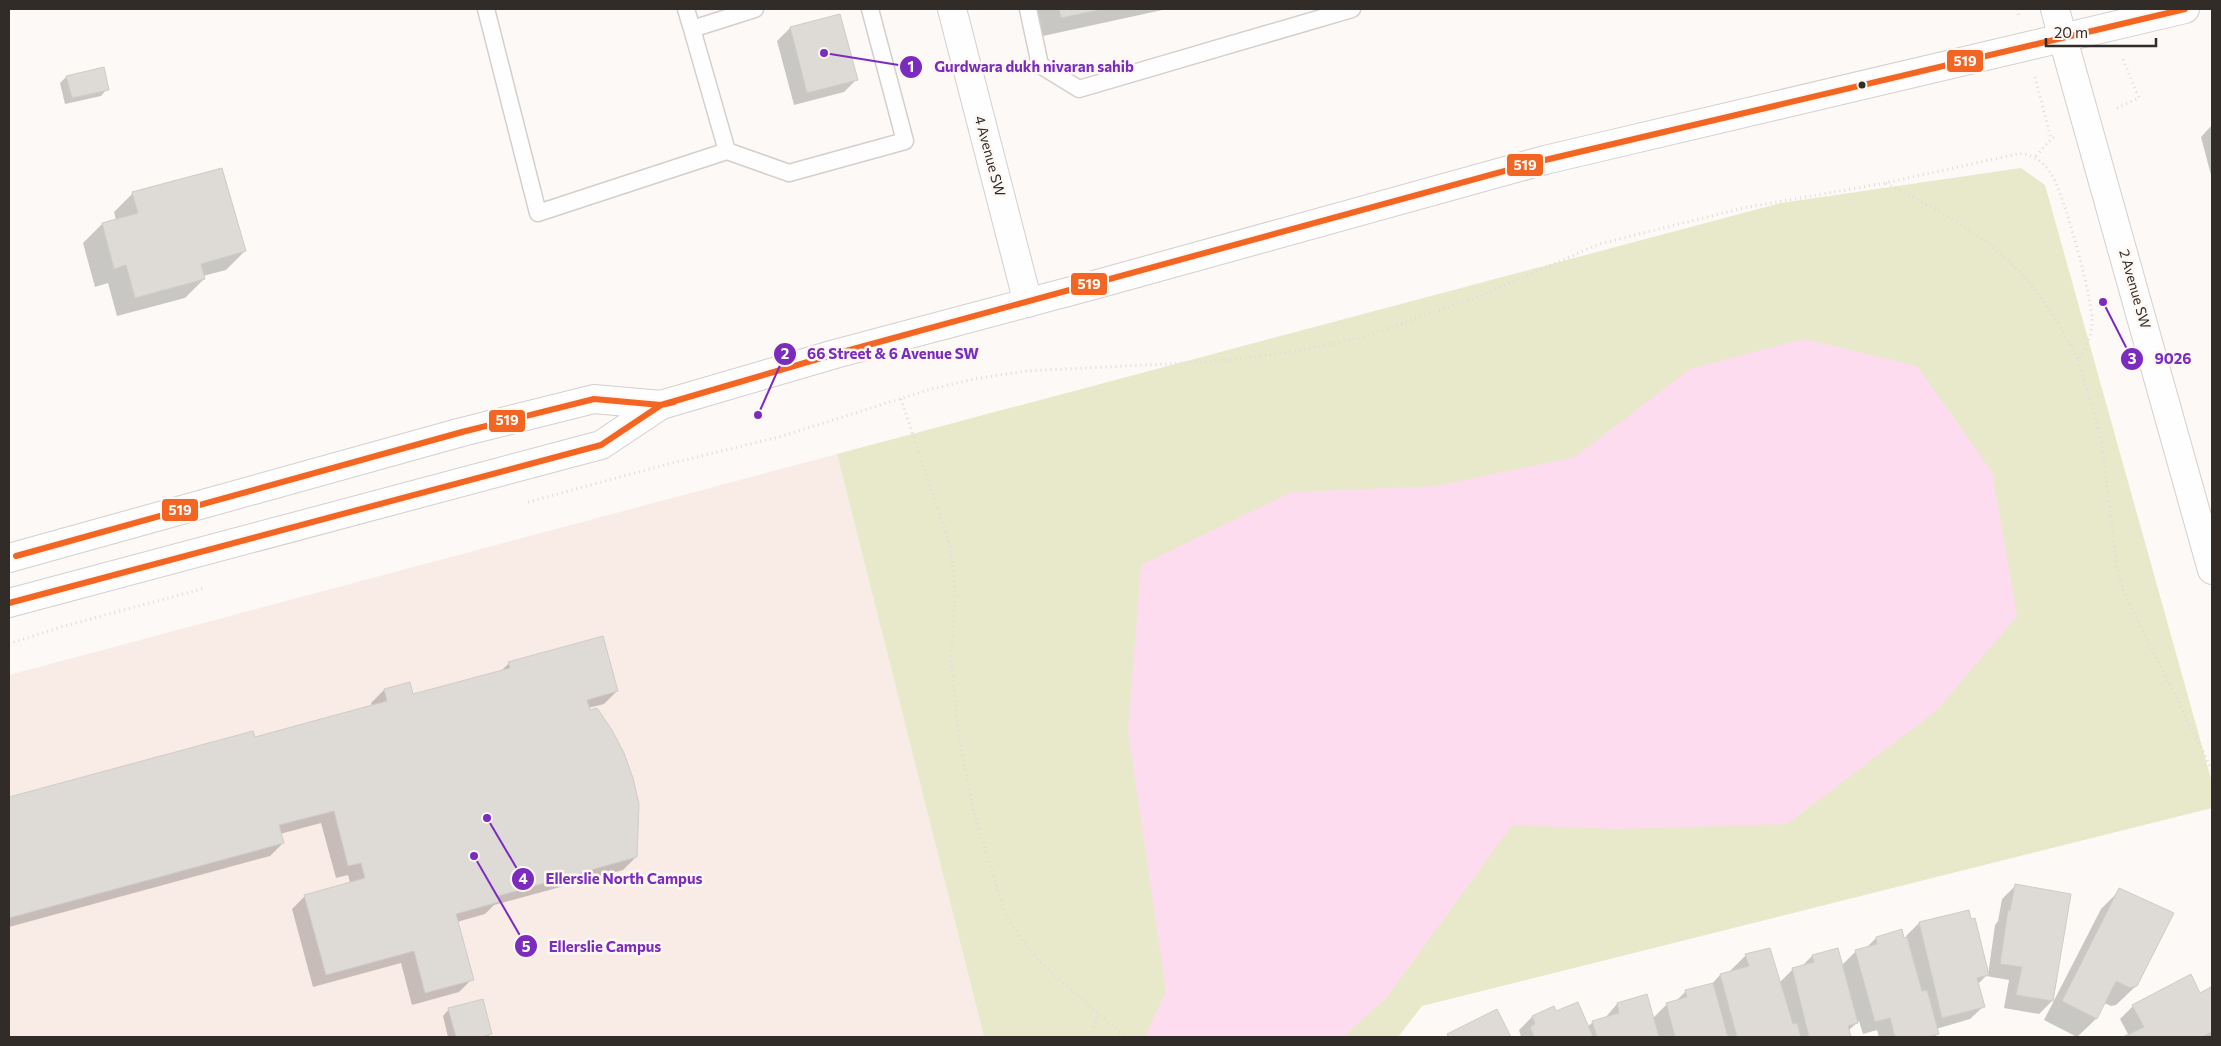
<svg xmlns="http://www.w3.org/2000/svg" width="2221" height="1046" viewBox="0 0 2221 1046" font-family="Commissioner,sans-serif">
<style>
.built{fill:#f9ece6}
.green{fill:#e8e9cb}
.water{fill:#fddcf0}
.shadow{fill:#0003}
.building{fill:#dedbd7;stroke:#cfccc8}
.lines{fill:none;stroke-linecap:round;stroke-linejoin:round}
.service-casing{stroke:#d4cfcc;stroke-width:19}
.minor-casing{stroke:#d4cfcc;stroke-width:30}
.tertiary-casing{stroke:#d4cfcc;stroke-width:30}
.secondary-casing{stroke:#d4cfcc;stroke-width:30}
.path{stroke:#dddcdb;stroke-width:3;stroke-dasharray:1 4;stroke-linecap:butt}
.service{stroke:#fffefe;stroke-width:16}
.minor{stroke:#fffefe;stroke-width:28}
.tertiary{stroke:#fffefe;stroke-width:28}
.secondary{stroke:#fffefe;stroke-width:28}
.bus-1-casing{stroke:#fef8f4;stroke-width:10}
.bus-1{stroke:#f26522;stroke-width:6}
.bus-dot{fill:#322c29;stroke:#fef8f4;stroke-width:2}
.labels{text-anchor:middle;stroke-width:5;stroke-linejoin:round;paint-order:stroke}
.street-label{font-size:14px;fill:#322c29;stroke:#fef8f4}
.leader{fill:none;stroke:#7b2cbf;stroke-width:2}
.callout-dot{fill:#7b2cbf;stroke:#fef8f4;stroke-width:2}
.mark-label{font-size:15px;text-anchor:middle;font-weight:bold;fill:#fff}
.callout-label{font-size:15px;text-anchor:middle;font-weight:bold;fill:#7b2cbf;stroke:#fef8f4;stroke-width:5;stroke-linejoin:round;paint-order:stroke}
.line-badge{stroke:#fef8f4;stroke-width:2}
.badge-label{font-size:14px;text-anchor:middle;font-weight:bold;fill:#fff}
</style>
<rect width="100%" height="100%" fill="#fcf9f6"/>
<path class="built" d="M837,454L984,1037H9V675Z"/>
<path class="green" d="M2021,168L2045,185L2212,782V808L1422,1006L1398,1037H984L837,454L1781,203Z"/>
<path class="water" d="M1804,339L1917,366L1992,472L2017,616L1936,711L1787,824L1618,829L1512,825L1387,997L1343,1037H1145L1166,991L1128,731L1141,565L1292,492L1437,486L1575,457L1690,369Z"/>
<path class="shadow" d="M1037,9H1167L1043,36Z
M839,15L856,80L844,92L794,105L777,41L790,28Z
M103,68L107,89L101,96L65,104L60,83L66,77Z
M2212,125V179L2201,137Z
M133,193L245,251L226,270L203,276L204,279L185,298L117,316L108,283L95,287L83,243L102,224L116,220L114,212Z
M509,663L617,691L604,704L588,708L636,857L623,870L494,905L485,914L457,922L472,979L459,992L412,1005L401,963L313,987L292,909L305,896L350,883L348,875L336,878L321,823L280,834L283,843L270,856L9,927V798L252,732L254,738L372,706L371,703L384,690L412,696L500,672Z
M2015,886L2070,895L2052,1001L2039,1014L2004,1008L2009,980L1986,976L1977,985L1983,1007L1970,1019L1936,1029L1938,1034L1934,1037H1879L1877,1030L1863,1034L1859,1021L1848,1031L1850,1037H1521L1519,1030L1532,1017L1554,1008L1556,1013L1587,1027L1593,1022L1605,1018L1617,1004L1646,996L1652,1019L1667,1004L1675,1002L1686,991L1711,985L1720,975L1728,973L1746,955L1779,983L1793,969L1802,966L1812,956L1842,965L1856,951L1866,948L1876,938H1907L1906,936L1919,923L1968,911L1988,975L1995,925L1998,921L2002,899Z
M2120,890L2136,986L2116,1005L2111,1006L2104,1003L2096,1019L2077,1037L2044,1020L2101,909Z
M2211,989L2212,1035L2210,1037H2126L2129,1036L2120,1019L2133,1006L2200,994Z
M449,1009L491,1034L487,1037H448L443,1016Z
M1497,1010L1510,1037H1445L1448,1035Z"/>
<path class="building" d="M1059,9H1104L1061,18Z
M840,14L858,80L807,93L790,27Z
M104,67L109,90L72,98L66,76Z
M222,168L246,251L201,264L205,279L135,298L126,265L114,269L102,223L138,213L132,192Z
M603,636L618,691L587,700L590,710L597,708L612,730L624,753L633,778L639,804L637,857L498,896L499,902L456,914L474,980L425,993L414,951L326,975L304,895L365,878L361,863L348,866L334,811L279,825L284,843L9,918V797L253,731L255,737L387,701L384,689L410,682L413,694L510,668L508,662Z
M2015,884L2071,894L2053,1001L2016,995L2022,967L2000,964L2008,910L2010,911Z
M2119,888L2174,913L2137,986L2130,988L2116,981L2097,1019L2062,1001Z
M1969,910L1971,919L1975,918L1989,975L1977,978L1985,1007L1942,1018L1919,922Z
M1902,929L1904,938L1907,937L1922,991L1927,990L1939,1034L1927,1037H1895L1890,1018L1875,1022L1855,950L1877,944L1876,937Z
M1770,948L1793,1024L1797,1023L1801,1037H1737L1720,974L1749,966L1745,954Z
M1838,948L1858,1023L1848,1026L1851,1037H1809L1792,968L1814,962L1812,955Z
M2191,974L2200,993L2211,987L2212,989V1032L2202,1037H2123L2144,1027L2132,1005Z
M1713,983L1728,1037H1675L1666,1003L1687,997L1685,990Z
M1647,994L1659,1037H1597L1592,1021L1619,1013L1617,1003Z
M483,999L492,1034L481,1037H456L448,1008Z
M1578,1002L1593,1037H1534L1530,1027L1535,1024L1532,1016L1554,1006L1556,1011Z
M1497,1009L1511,1037H1449L1447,1034Z"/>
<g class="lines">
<defs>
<path id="service" d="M486,9L538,213L727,151
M686,9L692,29L755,9
M1028,9L1040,65L1079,89L1352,9
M692,29L727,151L789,173L905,141L870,9"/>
<path id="minor" d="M952,9L1028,303
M2055,9L2063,39"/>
<path id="tertiary" d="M2063,39L2212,570"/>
<path id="secondary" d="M9,558L462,432L594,399L661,405
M9,603L601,445L661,405L835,354L1094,285L1545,160L2185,9"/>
</defs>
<use href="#service" class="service-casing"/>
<use href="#minor" class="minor-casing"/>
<use href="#tertiary" class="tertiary-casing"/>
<use href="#secondary" class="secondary-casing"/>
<path class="path" d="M2017,9L2019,15
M2035,77L2051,139
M2117,108L2139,98L2122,57
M2036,156L2051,139L2057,136
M2078,360L2101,438L2117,567L2124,593L2212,770
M901,399L950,546L954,573L955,604L951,657L959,738L975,817L1005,913L1020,938L1040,962L1125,1037
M528,502L668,464L779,437L931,389L974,379L1027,371L1206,362L1255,357L1303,350L1363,337L1478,297L1599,244L1743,208L1885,183L2022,153C2038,157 2048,166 2055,181C2066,204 2094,302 2092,325C2091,338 2085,350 2078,360C2030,262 1981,231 1885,183
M9,644L61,627L205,588
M1090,1037L1099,1015"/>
<use href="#service" class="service"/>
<use href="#minor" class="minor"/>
<use href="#tertiary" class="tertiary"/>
<use href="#secondary" class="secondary"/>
<defs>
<path id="bus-1" d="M16,556L462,432L594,399L661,405L674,402
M9,603L601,445L661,405L835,354L1545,160L2185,9"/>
</defs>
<use href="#bus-1" class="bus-1-casing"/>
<use href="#bus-1" class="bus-1"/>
</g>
<circle class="bus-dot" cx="1862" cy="85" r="4.5"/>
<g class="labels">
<g class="street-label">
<text transform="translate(990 156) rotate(75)" y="5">4 Avenue SW</text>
<text transform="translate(2135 289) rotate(74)" y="5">2 Avenue SW</text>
</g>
</g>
<path class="leader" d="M824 53L911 67M758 415L785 354M2103 302L2132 359M487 818L523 879M474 856L526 946"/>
<g class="callout-dot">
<circle cx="824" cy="53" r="5"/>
<circle cx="758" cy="415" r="5"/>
<circle cx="2103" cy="302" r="5"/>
<circle cx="487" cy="818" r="5"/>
<circle cx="474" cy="856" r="5"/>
<circle cx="911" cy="67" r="12"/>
<circle cx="785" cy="354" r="12"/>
<circle cx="2132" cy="359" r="12"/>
<circle cx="523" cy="879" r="12"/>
<circle cx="526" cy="946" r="12"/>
</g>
<g class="mark-label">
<text x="911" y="72">1</text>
<text x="785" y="359">2</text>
<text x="2132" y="364">3</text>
<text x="523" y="884">4</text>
<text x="526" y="952">5</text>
</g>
<g class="callout-label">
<text x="1034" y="72">Gurdwara dukh nivaran sahib</text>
<text x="893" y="359">66 Street &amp; 6 Avenue SW</text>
<text x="2173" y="364">9026</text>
<text x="624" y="884">Ellerslie North Campus</text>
<text x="605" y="952">Ellerslie Campus</text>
</g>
<g class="line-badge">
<rect x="1946" y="49" width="38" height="24" rx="5" fill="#f26522"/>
<rect x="1506" y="153" width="38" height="24" rx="5" fill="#f26522"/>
<rect x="1070" y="272" width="38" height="24" rx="5" fill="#f26522"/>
<rect x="488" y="409" width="38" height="24" rx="5" fill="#f26522"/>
<rect x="161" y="498" width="38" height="24" rx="5" fill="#f26522"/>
</g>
<g class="badge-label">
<text x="1965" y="66">519</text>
<text x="1525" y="170">519</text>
<text x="1089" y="289">519</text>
<text x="507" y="425">519</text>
<text x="180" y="515">519</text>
</g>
<rect width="2221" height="1046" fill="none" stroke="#322c29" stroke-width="20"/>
<path d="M2046 38v8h110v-8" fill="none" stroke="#322c29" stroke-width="2.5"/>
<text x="2054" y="38" font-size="15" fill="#322c29" stroke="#fef8f4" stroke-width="4" paint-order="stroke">20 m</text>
</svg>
